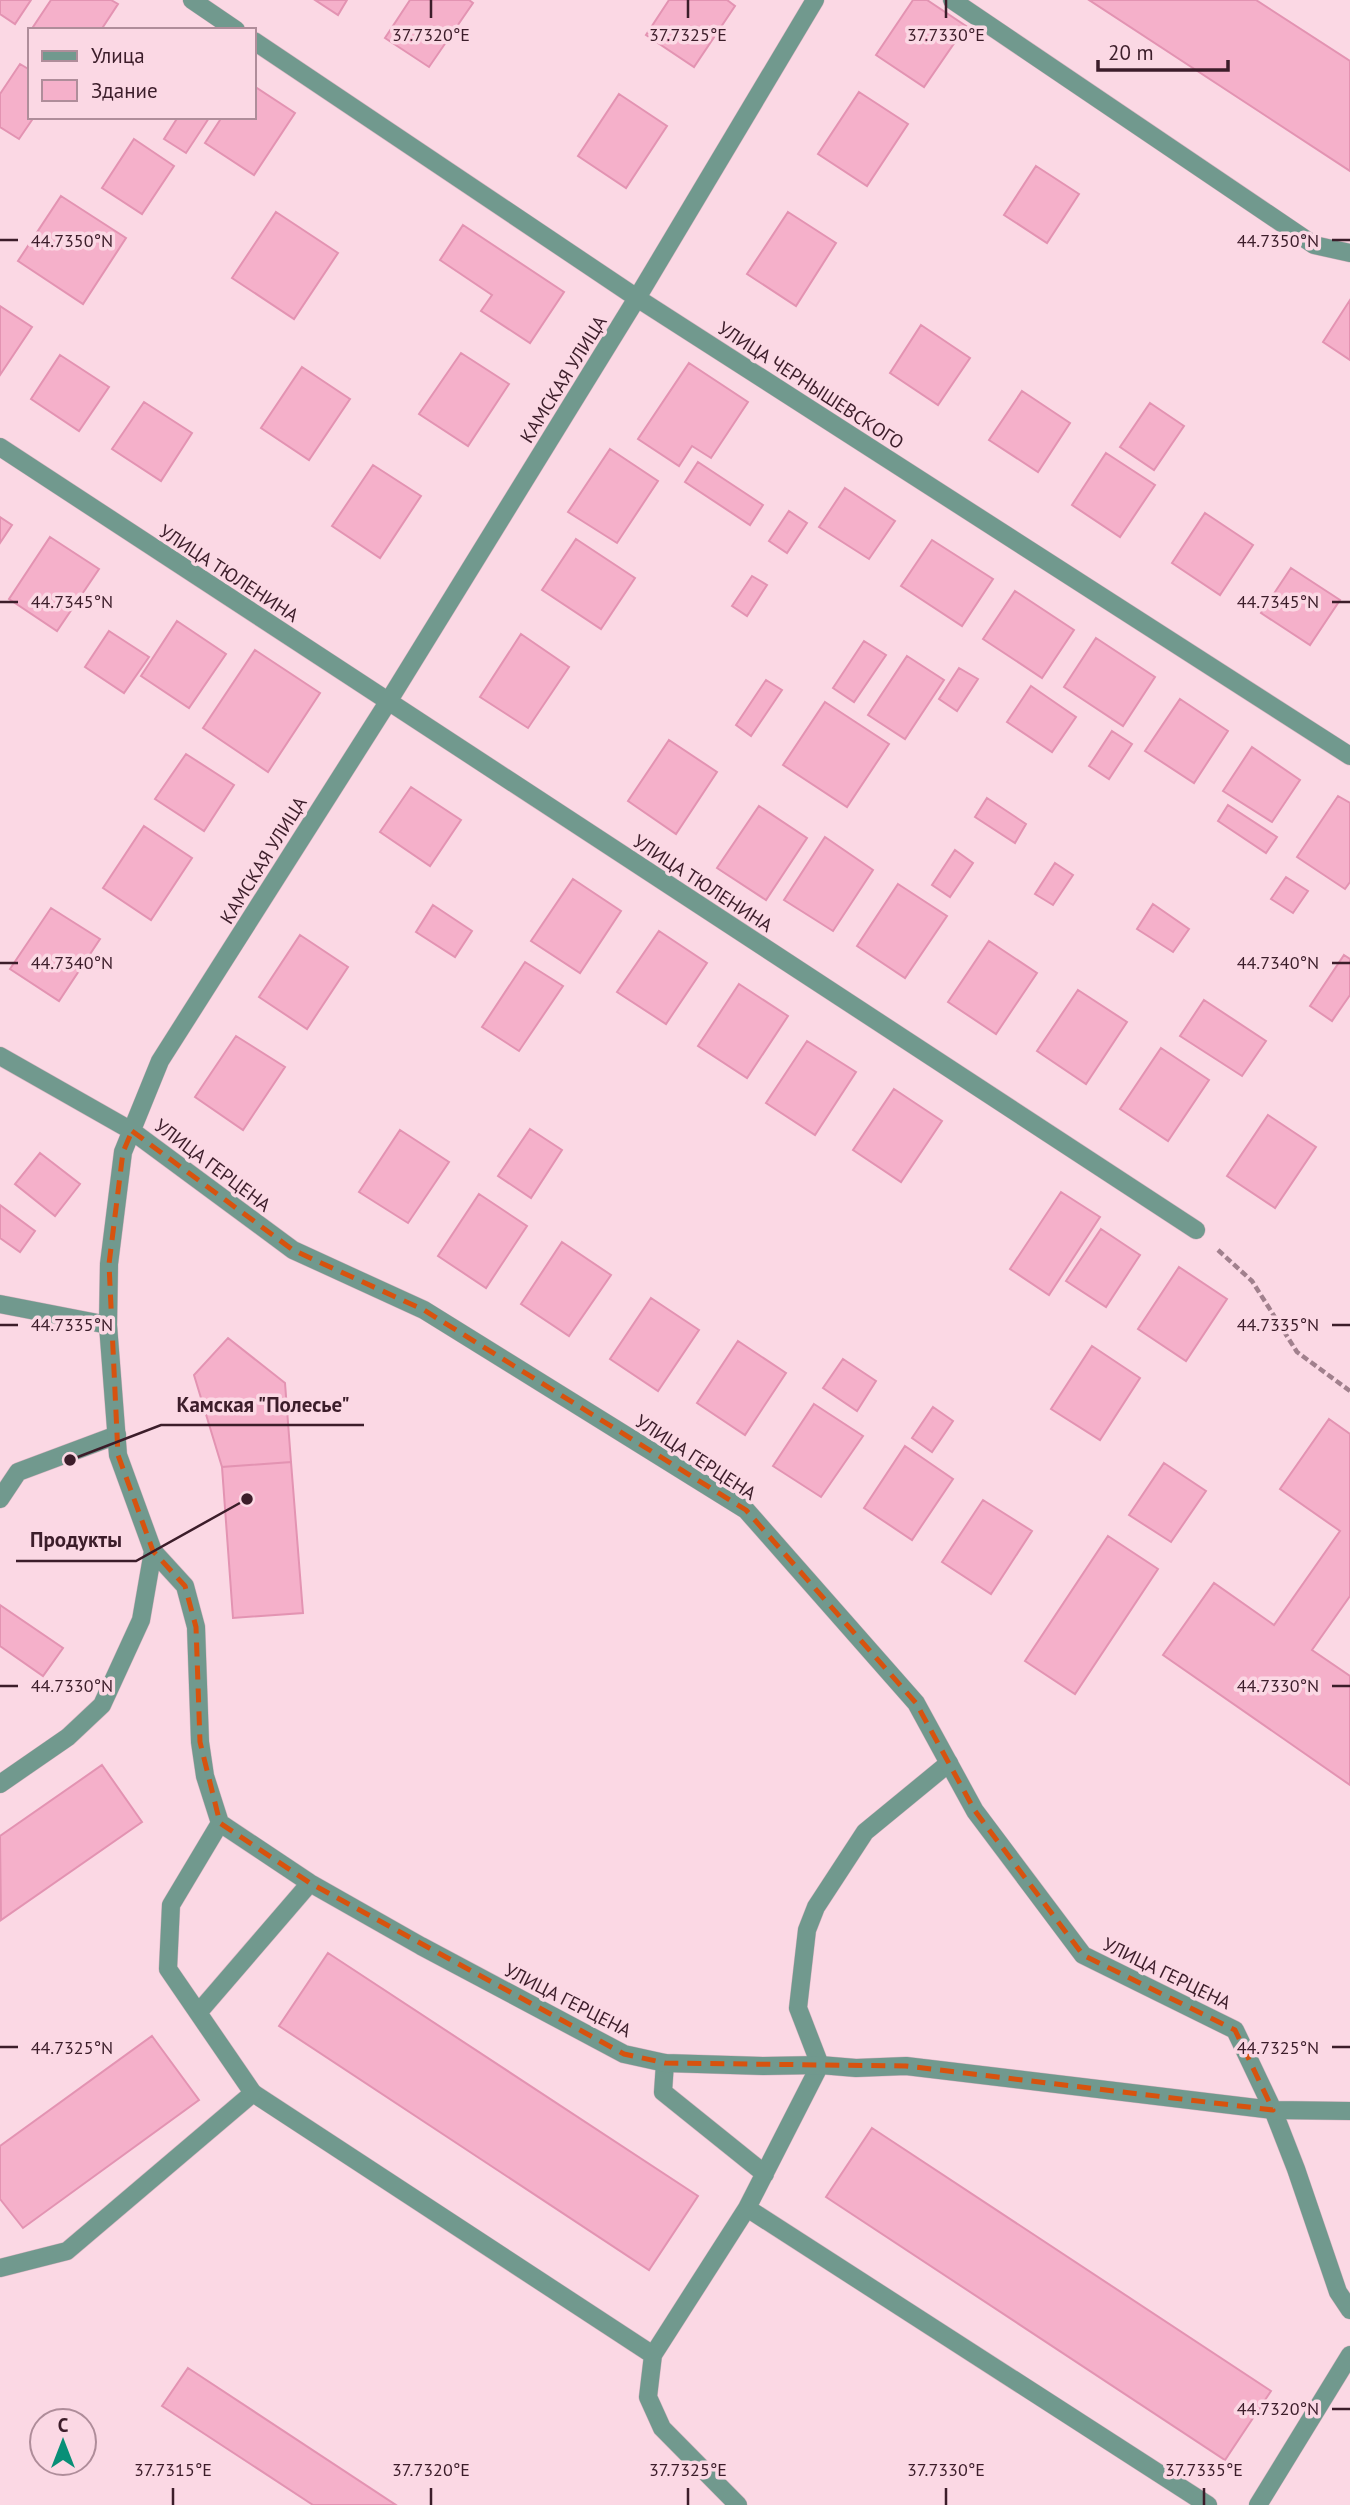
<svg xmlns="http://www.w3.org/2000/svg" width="1350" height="2505" viewBox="0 0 1350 2505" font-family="'PT Sans',sans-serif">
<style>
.building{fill:#f5b0ca;stroke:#e393b2;stroke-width:2}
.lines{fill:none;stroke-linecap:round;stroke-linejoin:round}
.lane-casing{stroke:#d9b6c3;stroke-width:19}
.street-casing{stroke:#d9b6c3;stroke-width:19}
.path{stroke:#a1808d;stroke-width:4.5;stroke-dasharray:7 3.5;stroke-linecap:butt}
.lane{stroke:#71998e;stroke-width:18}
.street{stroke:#71998e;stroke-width:18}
.marked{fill:none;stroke:#d7530f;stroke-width:5;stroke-dasharray:14 9;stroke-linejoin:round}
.ticks{fill:none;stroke:#3c1d2a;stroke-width:2.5}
.labels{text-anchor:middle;stroke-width:7;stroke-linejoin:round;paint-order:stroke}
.street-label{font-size:19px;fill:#3c1d2a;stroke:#fbd8e4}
.ticks-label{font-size:18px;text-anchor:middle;fill:#3c1d2a;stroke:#fbd8e4;stroke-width:7;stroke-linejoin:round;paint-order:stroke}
.leader{fill:none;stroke:#3c1d2a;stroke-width:2.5}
.callout-dot{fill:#3c1d2a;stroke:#fbd8e4;stroke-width:2.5}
.callout-label{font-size:21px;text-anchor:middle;font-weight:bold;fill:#3c1d2a;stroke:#fbd8e4;stroke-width:7;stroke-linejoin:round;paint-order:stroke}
</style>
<rect width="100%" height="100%" fill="#fbd8e4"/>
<path class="building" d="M0,0H31L15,24L0,14Z
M51,0H111L118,4L101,30H31Z
M315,0H347L338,15Z
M410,0H469L473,3L429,67L385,38Z
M669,0H727L735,6L694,67L646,35Z
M913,0H927L966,26L924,87L876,55Z
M1089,0H1256L1350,61V171Z
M20,64L30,70V117H34L19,139L0,127V94Z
M254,86L295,113L254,175L205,143L222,117H254Z
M859,92L908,124L867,186L818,154Z
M619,94L667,126L626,188L578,156Z
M178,117L209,118L186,153L164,139Z
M134,139L174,166L142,214L102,188Z
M1036,166L1079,194L1047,243L1004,215Z
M61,196L126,238L83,304L18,261Z
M276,212L338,253L294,319L232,278Z
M788,212L836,243L796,306L747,274Z
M463,225L564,292L530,343L481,311L492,295L440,260Z
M1350,300V360L1323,342Z
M0,306L32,327L0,375Z
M921,325L970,358L938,405L890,373Z
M461,353L509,384L468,446L419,414Z
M60,355L109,387L79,431L31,399Z
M689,363L748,402L711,458L692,446L679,466L638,439Z
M302,367L350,399L309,460L261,428Z
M1022,391L1070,423L1038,472L989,440Z
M144,402L192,433L161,481L112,449Z
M1150,403L1184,426L1154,470L1120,447Z
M610,449L658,481L617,543L568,512Z
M1106,453L1155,485L1120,537L1072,505Z
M698,462L763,505L750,525L685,482Z
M373,465L421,496L380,558L332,526Z
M845,488L895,521L869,559L819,527Z
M789,511L807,523L787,553L769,541Z
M1205,513L1253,545L1220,595L1172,563Z
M0,517L12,525L0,543Z
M50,537L99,569L57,631L9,599Z
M576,539L635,578L601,629L542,590Z
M932,540L993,579L962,626L901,586Z
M1291,568L1340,600L1310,645L1261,613Z
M752,576L767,585L747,616L732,606Z
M1015,591L1074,630L1042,678L983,639Z
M177,621L226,654L189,708L141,676Z
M109,631L149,657L124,693L85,667Z
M521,634L569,667L528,728L480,697Z
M1096,638L1155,677L1123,726L1064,687Z
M864,641L886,655L854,702L833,688Z
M255,650L320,693L268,772L203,728Z
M907,656L944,680L905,739L868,715Z
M959,668L978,679L957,711L939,699Z
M766,680L782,690L751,736L736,725Z
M1031,686L1076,717L1052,752L1007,722Z
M1180,699L1228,731L1194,783L1145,751Z
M825,702L889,744L847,807L783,765Z
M1112,731L1132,744L1109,779L1089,766Z
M669,740L717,772L676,834L628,801Z
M1252,747L1300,780L1272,822L1223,791Z
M186,754L234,785L204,831L155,799Z
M411,787L461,820L430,866L380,832Z
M1338,796L1350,803V882L1345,889L1297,857Z
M987,798L1026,824L1015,843L975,817Z
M1228,805L1277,837L1266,853L1218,821Z
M759,806L807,838L766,900L717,868Z
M144,826L192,858L151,920L103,888Z
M825,837L873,870L833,931L784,900Z
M955,850L973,863L950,897L932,885Z
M1055,863L1073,875L1053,905L1035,894Z
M1286,877L1308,891L1293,913L1271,899Z
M573,879L621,911L580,973L531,941Z
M898,884L947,916L905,978L857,946Z
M1153,904L1189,929L1173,952L1137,929Z
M433,905L472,931L455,957L416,932Z
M51,908L100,939L59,1001L10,969Z
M659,931L707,963L666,1024L617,992Z
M300,935L348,967L307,1029L259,997Z
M989,941L1037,973L996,1034L948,1002Z
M1344,955L1350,959V995L1332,1021L1310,1006Z
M525,962L563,986L519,1051L482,1027Z
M739,984L788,1016L747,1078L698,1046Z
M1078,990L1127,1022L1086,1084L1037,1051Z
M1204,1000L1266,1041L1242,1076L1180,1036Z
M236,1036L285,1067L243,1130L195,1097Z
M807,1041L856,1072L815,1135L766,1103Z
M1161,1048L1209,1080L1168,1141L1120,1109Z
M894,1089L942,1121L901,1182L853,1150Z
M1268,1115L1316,1147L1275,1208L1227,1176Z
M530,1129L562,1150L531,1198L498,1176Z
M400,1130L449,1162L408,1223L359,1192Z
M40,1153L80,1184L55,1216L15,1184Z
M1061,1192L1100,1217L1049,1295L1010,1269Z
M479,1194L527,1226L486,1288L438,1256Z
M0,1205L35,1231L20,1252L0,1238Z
M1101,1229L1140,1255L1106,1307L1066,1281Z
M562,1242L611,1275L569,1336L521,1304Z
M1179,1267L1227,1299L1186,1361L1138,1329Z
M651,1298L699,1330L658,1391L610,1359Z
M228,1338L285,1383L291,1462L222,1467L194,1375Z
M738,1341L786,1373L745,1435L697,1403Z
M1092,1346L1140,1378L1100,1440L1051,1409Z
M843,1359L876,1381L857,1411L823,1388Z
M814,1404L863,1436L821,1497L773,1466Z
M933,1407L953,1421L932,1452L912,1438Z
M1329,1419L1350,1434V1596L1312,1650L1350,1676V1785L1163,1655L1214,1583L1274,1625L1340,1531L1280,1489Z
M905,1446L953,1479L912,1540L864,1508Z
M291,1462L303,1613L233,1618L222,1467Z
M1164,1463L1206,1491L1171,1542L1129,1515Z
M983,1500L1032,1531L991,1594L942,1562Z
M1108,1536L1158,1569L1075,1694L1025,1661Z
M0,1605L63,1648L43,1676L0,1646Z
M102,1765L142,1822L1,1920L0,1836Z
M328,1953L698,2196L649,2270L279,2026Z
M152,2036L199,2100L23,2228L0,2199V2146Z
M872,2128L1271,2391L1225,2460L826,2197Z
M188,2368L396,2505H313L162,2406Z"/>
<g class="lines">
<defs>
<path id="lane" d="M952,0L1314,245L1350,253
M0,1499L18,1472L117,1435
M665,2063L663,2092L765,2174
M253,2093L653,2355
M1273,2110L1296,2169L1338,2292L1350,2310
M747,2208L1208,2505
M738,2505L662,2428L648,2397L653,2355L747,2208L820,2065L798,2008L807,1930L816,1907L865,1832L949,1763
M1258,2505L1350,2355"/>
<path id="street" d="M192,0L236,30
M254,41L637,298L1350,756
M0,447L1196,1230
M0,1056L132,1131L293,1250L424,1310L746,1510L916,1703L975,1811L1083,1955L1235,2030L1273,2110
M0,1304L108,1325
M153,1551L185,1586L196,1627L200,1742L205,1776L220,1823L310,1883L421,1946L624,2054L665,2063L763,2066L820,2065L856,2068L906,2066L1273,2110L1350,2111
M0,1784L68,1737L102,1705L141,1620L153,1551L118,1455L108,1325L109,1264L123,1152L160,1061L388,702L637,298L815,0
M198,2013L310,1883
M0,2268L67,2251L253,2093L168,1969L171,1905L220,1823"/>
</defs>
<use href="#lane" class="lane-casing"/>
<use href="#street" class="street-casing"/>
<path class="path" d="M1218,1250L1252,1281L1297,1352L1350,1391"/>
<use href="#lane" class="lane"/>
<use href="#street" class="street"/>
</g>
<path class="marked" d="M132,1131L293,1250L424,1310L746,1510L916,1703L975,1811L1083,1955L1235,2030L1273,2110L906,2066L665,2063L624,2054L310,1883L220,1823L200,1742L196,1627L185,1586L153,1551L118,1455L109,1264L123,1152Z"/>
<path class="ticks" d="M431,0V18M688,0V18M946,0V18M0,240H18M1332,240H1350M0,602H18M1332,602H1350M0,963H18M1332,963H1350M0,1325H18M1332,1325H1350M0,1686H18M1332,1686H1350M0,2047H18M1332,2047H1350M1332,2409H1350M173,2488V2505M431,2488V2505M688,2488V2505M946,2488V2505M1204,2488V2505"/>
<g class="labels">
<g class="street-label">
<text transform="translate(563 379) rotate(-58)" y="7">КАМСКАЯ УЛИЦА</text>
<text transform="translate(811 385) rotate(33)" y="7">УЛИЦА ЧЕРНЫШЕВСКОГО</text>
<text transform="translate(229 573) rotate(33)" y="7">УЛИЦА ТЮЛЕНИНА</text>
<text transform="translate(263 860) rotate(-58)" y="7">КАМСКАЯ УЛИЦА</text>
<text transform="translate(703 883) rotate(33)" y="7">УЛИЦА ТЮЛЕНИНА</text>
<text transform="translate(213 1165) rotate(37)" y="7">УЛИЦА ГЕРЦЕНА</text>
<text transform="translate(696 1457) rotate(33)" y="7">УЛИЦА ГЕРЦЕНА</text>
<text transform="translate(1167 1973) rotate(26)" y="7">УЛИЦА ГЕРЦЕНА</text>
<text transform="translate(568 2000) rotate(27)" y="7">УЛИЦА ГЕРЦЕНА</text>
</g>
</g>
<g class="ticks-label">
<text x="431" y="41">37.7320°E</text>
<text x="688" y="41">37.7325°E</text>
<text x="946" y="41">37.7330°E</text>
<text x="72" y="247">44.7350°N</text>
<text x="1278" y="247">44.7350°N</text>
<text x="72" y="608">44.7345°N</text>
<text x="1278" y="608">44.7345°N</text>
<text x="72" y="969">44.7340°N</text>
<text x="1278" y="969">44.7340°N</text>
<text x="72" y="1331">44.7335°N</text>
<text x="1278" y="1331">44.7335°N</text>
<text x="72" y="1692">44.7330°N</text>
<text x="1278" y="1692">44.7330°N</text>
<text x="72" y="2054">44.7325°N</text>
<text x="1278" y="2054">44.7325°N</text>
<text x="1278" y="2415">44.7320°N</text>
<text x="173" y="2476">37.7315°E</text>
<text x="431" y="2476">37.7320°E</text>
<text x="688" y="2476">37.7325°E</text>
<text x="946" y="2476">37.7330°E</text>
<text x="1204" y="2476">37.7335°E</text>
</g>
<path class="leader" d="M70 1460L161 1425H364M247 1499L136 1561H16"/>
<g class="callout-dot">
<circle cx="70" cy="1460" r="7"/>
<circle cx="247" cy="1499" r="7"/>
</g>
<g class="callout-label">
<text x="263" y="1412">Камская "Полесье"</text>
<text x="76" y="1547">Продукты</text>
</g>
<rect x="28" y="28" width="228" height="91" fill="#fbd8e4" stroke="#af8d9a" stroke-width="2"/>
<rect x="42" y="51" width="35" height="10" fill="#71998e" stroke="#af8d9a" stroke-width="2"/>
<text x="91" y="63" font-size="21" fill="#3c1d2a">Улица</text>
<rect x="42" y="80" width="35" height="21" fill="#f5b0ca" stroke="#af8d9a" stroke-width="2"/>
<text x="91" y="98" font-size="21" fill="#3c1d2a">Здание</text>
<g transform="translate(63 2442)"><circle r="33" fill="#fbd8e4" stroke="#af8d9a" stroke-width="2"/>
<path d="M0-5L12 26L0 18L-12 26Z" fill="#088f77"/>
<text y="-10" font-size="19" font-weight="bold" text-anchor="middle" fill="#3c1d2a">С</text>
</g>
<path d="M1098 60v10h130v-10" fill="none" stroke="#3c1d2a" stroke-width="3.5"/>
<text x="1108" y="60" font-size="21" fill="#3c1d2a" stroke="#fbd8e4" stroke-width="5" paint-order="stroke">20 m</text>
</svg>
